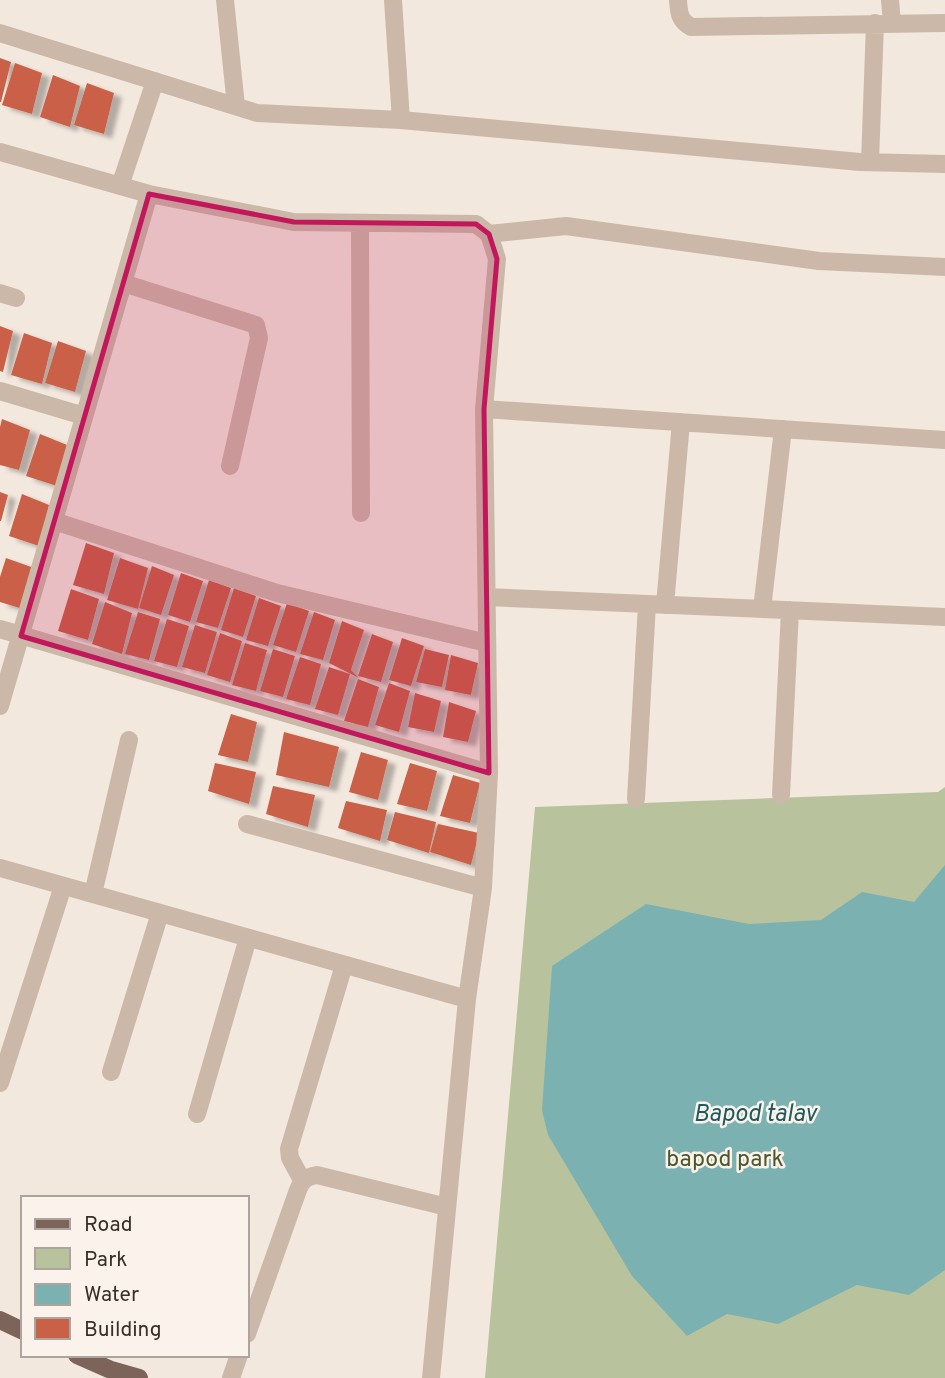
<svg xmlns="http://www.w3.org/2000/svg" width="945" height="1378" viewBox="0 0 945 1378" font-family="Overpass,sans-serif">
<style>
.green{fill:#b8c39d}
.water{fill:#7cb1b2}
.building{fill:#c96146;filter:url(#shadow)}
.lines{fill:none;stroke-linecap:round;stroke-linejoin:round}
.street{stroke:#ccb8a9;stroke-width:18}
.primary{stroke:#7c645a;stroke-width:18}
.marked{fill:#c2185b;fill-opacity:0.2;stroke:#c2185b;stroke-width:5;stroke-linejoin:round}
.labels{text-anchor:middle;stroke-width:5;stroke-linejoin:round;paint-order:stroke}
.park-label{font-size:23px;fill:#4a582c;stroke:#fbf3eb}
.water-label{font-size:24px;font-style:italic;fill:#1d5b5c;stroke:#fbf3eb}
</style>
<defs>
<filter id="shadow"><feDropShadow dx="8" dy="4.5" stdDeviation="2" flood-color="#0004"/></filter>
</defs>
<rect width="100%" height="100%" fill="#f3e8de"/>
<path class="green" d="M945,787V1378H485L535,807L938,792Z"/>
<path class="water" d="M945,865V1270L909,1295L857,1285L778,1324L727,1314L687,1336L632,1276L548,1135L542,1110L552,966L646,904L749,924L821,920L862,892L914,902Z"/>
<path class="building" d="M0,58L11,62L1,102H0Z
M15,63L42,73L32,114L2,105Z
M53,75L80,86L70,127L40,117Z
M87,83L114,93L104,134L74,125Z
M0,326L13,331L3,372L0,371Z
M24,333L52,343L42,384L11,375Z
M58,341L86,351L75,392L45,383Z
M2,419L30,430L19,470L0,465V427Z
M40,434L67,445L57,486L26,476Z
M0,492L8,495L1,521H0Z
M22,494L49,505L39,546L9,536Z
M86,543L114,553L104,594L73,585Z
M6,558L34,568L23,609L0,602V577Z
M120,558L148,568L138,609L107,600Z
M152,566L174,575L161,615L139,608Z
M181,573L203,581L190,622L168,615Z
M209,580L231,588L218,628L196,622Z
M234,588L256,596L243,637L221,630Z
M71,589L99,599L88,640L58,631Z
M259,598L281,606L268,646L246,640Z
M105,602L132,613L122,654L92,644Z
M287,603L309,611L296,652L273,645Z
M138,612L160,619L149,660L125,654Z
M314,612L335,620L323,660L300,654Z
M167,619L189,626L177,667L154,661Z
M342,621L364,630L351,670L359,678L329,663Z
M195,625L217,632L205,673L182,667Z
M220,633L242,641L230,682L207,675Z
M372,634L393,642L381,682L358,676Z
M402,638L424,646L411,686L389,680Z
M245,643L267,650L256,691L232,685Z
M273,649L295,656L283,697L260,691Z
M425,649L449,655L442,687L416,682Z
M451,655L478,663L471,695L445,690Z
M300,657L321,664L310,705L286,699Z
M329,667L350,674L338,715L315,709Z
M358,679L379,687L368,727L344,721Z
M389,683L410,691L399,732L375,725Z
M415,693L441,701L434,732L408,727Z
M449,702L476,711L468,742L443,737Z
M231,714L257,722L248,762L218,755Z
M284,732L339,747L329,787L276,775Z
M361,752L388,760L378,800L349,792Z
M215,763L256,772L249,804L208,791Z
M410,763L437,771L427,811L397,804Z
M453,775L480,783L470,823L440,816Z
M273,786L315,795L308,827L266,814Z
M346,801L387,810L380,841L338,828Z
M395,812L436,822L429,853L387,840Z
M438,824L479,833L471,865L430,852Z"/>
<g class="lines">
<path class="street" d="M225,0L236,106
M393,0L401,120
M678,0C679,13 679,20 691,27L945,23
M890,0L892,23
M0,33L257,113L401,120L860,162L945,164
M0,152L149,194L294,222L476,224L489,234L497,259L484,409L489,773L483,888L467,999L431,1378
M870,162L875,23
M120,186L155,81
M360,223L361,513
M489,234L566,226L819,261L945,267
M123,283L256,325L259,338L230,466
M0,293L16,298
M0,391L84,416
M484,409L945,440
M54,521L277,593L487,643
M487,597L945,617
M665,605L681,422
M762,609L783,429
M0,629L489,773
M0,706L149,194
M781,795L790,610
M636,799L647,604
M247,824L483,888
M0,868L467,999
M93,894L129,740
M111,1072L160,913
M0,1083L63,886
M197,1114L248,938
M302,1180L290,1158L289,1149L344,965
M247,1334L298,1190C302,1180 306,1177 317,1175L447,1207
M231,1378L239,1355"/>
<path class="primary" d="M0,1320L23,1331
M77,1355L111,1370L139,1378"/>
</g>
<path class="marked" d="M149,194L294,222L476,224L489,234L497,259L484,409L489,773L21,636Z"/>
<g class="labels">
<g class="park-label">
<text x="725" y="1166">bapod park</text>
</g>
<g class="water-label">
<text x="755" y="1121">Bapod talav</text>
</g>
</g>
<rect x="21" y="1196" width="228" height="161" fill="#fbf3eb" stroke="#ada49d" stroke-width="2"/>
<rect x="35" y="1219" width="35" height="10" fill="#7c645a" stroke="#ada49d" stroke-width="2"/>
<text x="84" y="1231" font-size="21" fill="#392e29">Road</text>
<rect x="35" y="1248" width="35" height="21" fill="#b8c39d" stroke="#ada49d" stroke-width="2"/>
<text x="84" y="1266" font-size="21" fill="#392e29">Park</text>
<rect x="35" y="1284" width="35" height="21" fill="#7cb1b2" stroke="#ada49d" stroke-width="2"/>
<text x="84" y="1301" font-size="21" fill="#392e29">Water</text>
<rect x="35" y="1318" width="35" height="21" fill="#c96146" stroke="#ada49d" stroke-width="2"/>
<text x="84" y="1336" font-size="21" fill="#392e29">Building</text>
</svg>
